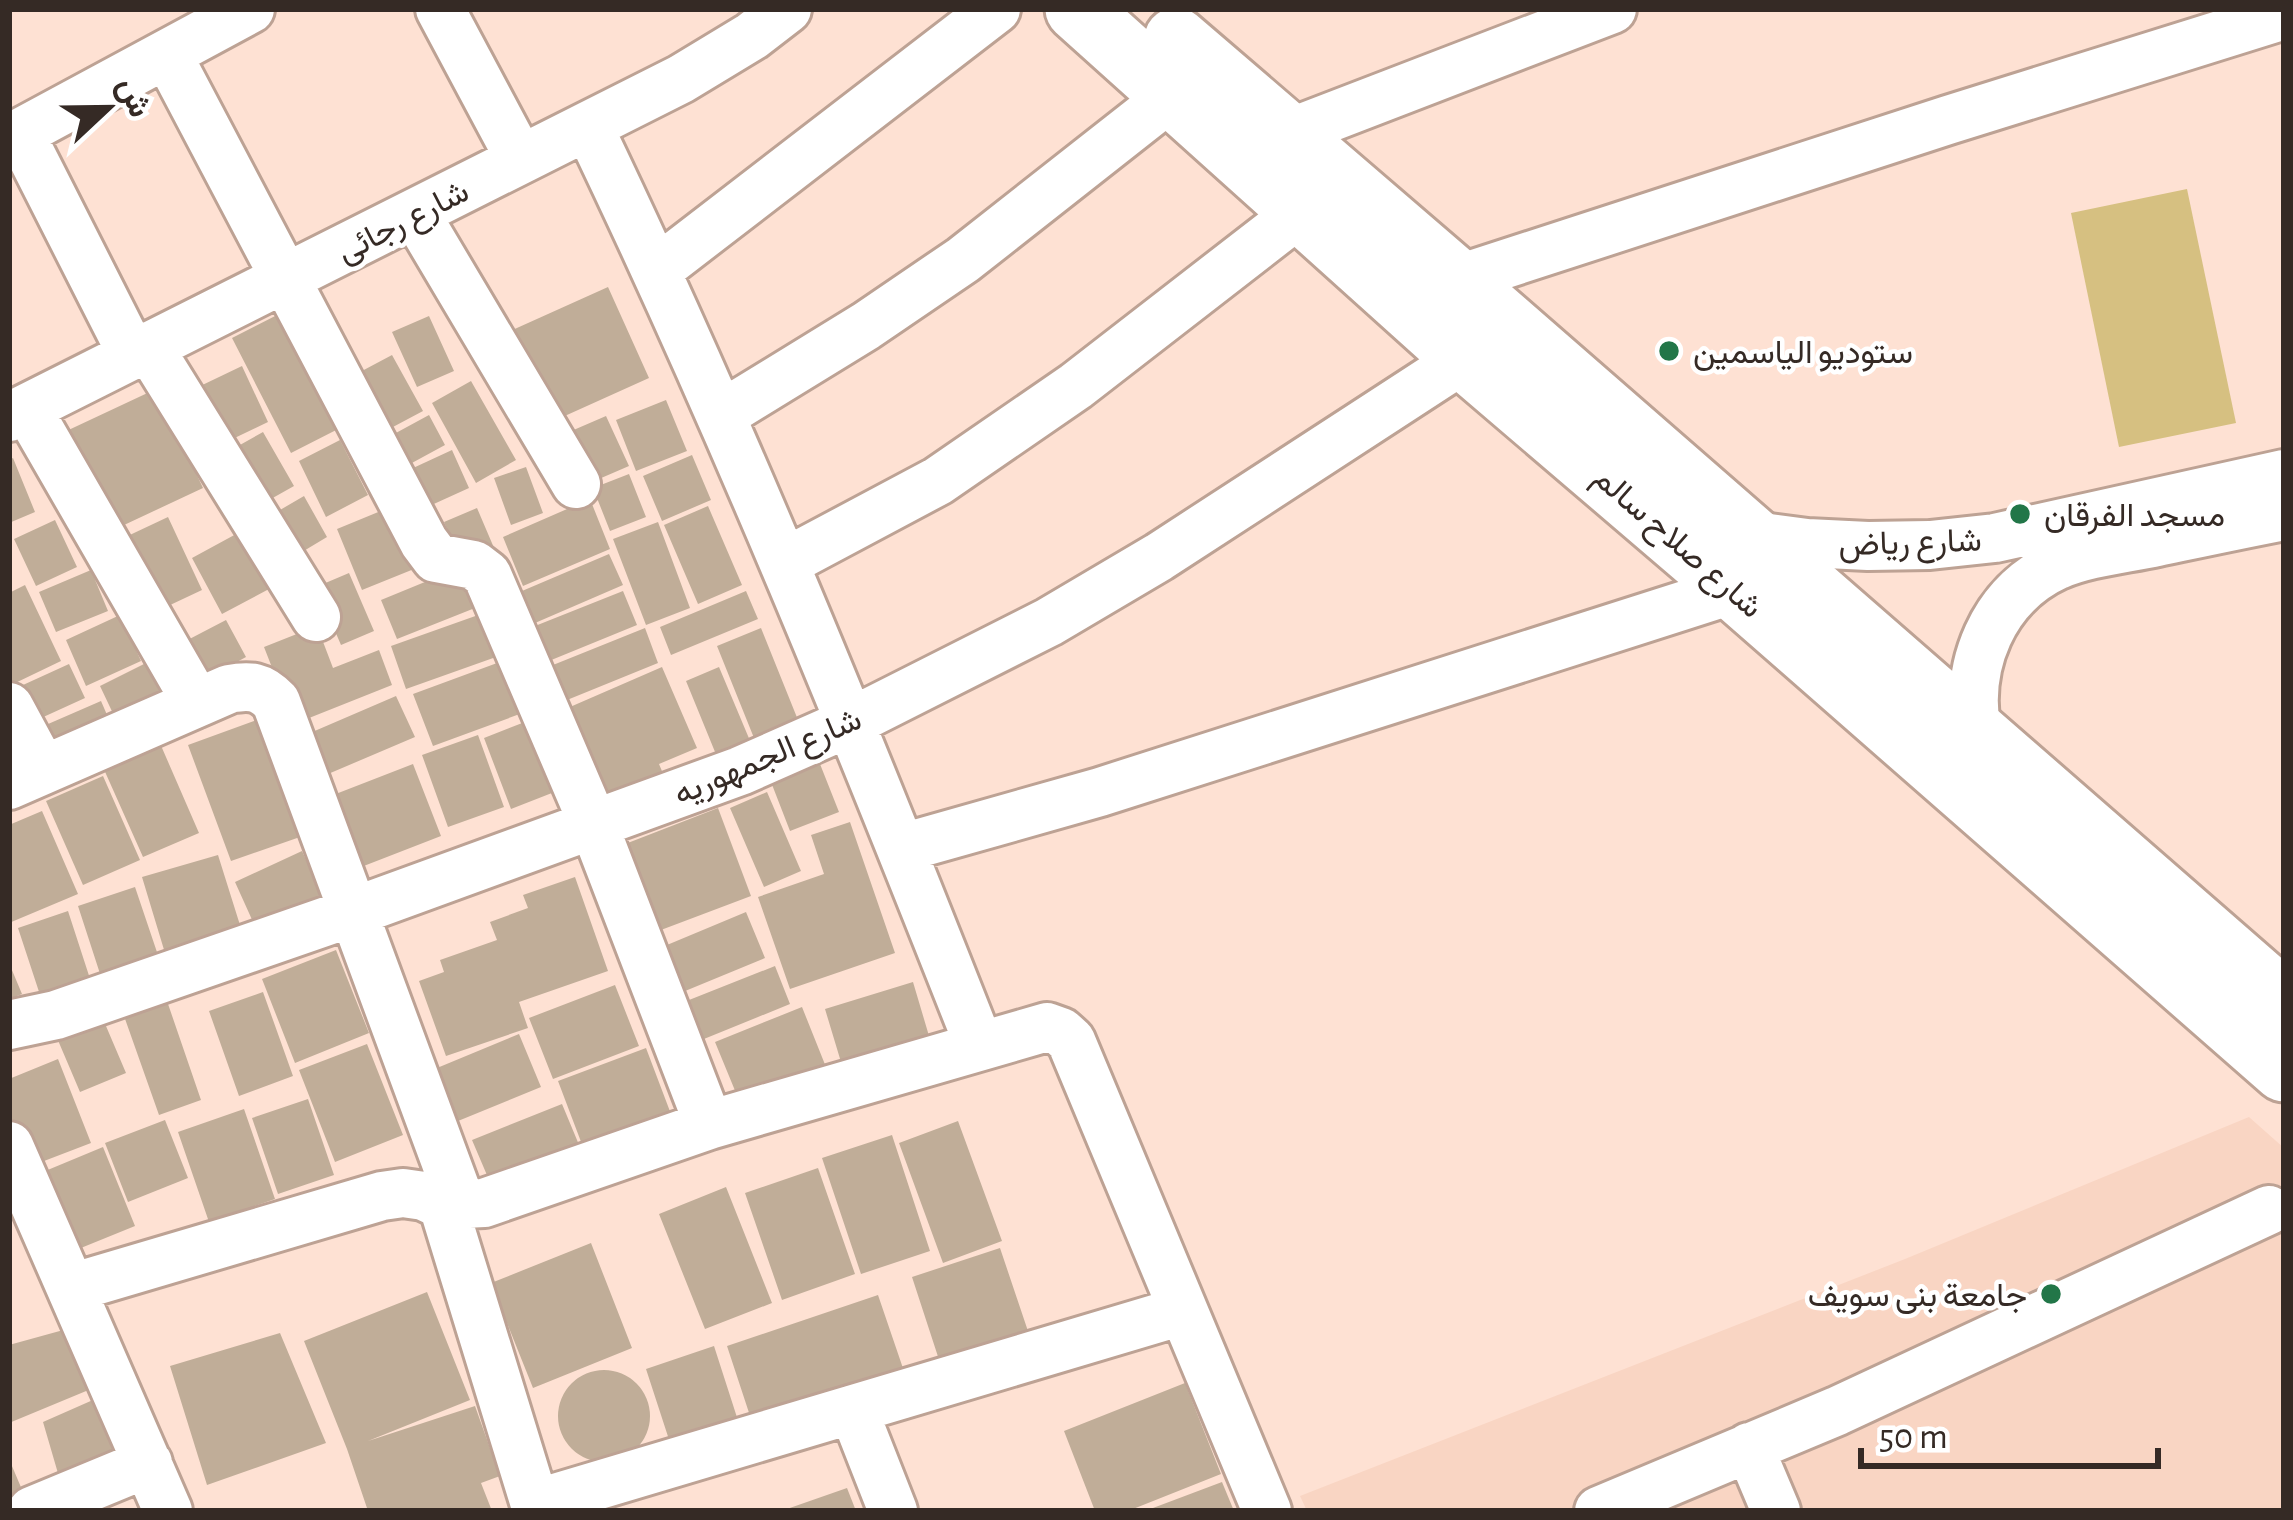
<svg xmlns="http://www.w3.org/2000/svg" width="2293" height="1520" viewBox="0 0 2293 1520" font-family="'Alegreya Sans',Vazirmatn,sans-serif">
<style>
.built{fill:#f9d5c3}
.green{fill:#d6c081}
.building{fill:#c0ad98}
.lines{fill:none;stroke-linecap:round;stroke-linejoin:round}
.minor-casing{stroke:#bda294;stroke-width:54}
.major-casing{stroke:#bda294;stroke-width:69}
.minor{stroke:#fff;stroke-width:48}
.major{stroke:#fff;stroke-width:63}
.poi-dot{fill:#227648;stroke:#fff;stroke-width:4.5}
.labels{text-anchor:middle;stroke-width:9;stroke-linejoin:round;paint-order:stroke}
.street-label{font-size:33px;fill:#352a25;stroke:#fff}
.poi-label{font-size:33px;fill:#352a25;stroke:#fff;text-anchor:start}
</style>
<rect width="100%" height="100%" fill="#fee1d3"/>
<path class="built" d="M2249,1117L2284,1148V1511H1307L1300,1496L1905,1259Z"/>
<path class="green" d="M2187,189L2236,423L2119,447L2071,213Z"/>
<path class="building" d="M608,287L649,378L547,424L506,333Z
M285,311L344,426L291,453L232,338Z
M429,316L454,371L417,387L392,332Z
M392,355L423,411L376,436L345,380Z
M242,366L268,422L220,445L194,389Z
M471,381L516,460L476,483L432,403Z
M156,389L203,488L107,533L60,434Z
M666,400L687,451L636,471L616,420Z
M429,415L445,445L399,470L383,440Z
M606,416L629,466L585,485L562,435Z
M263,432L294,486L253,509L222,455Z
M340,440L368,495L326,517L299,461Z
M452,450L469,488L414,513L398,475Z
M692,455L711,500L662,521L643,476Z
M13,458L35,512L9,523V460Z
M526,467L543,513L511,525L494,478Z
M629,474L646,517L610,531L593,488Z
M304,496L327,537L292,558L268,517Z
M590,499L610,549L523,586L503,537Z
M708,506L742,585L698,604L664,525Z
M388,508L414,569L362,590L337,529Z
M477,508L503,569L470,583L444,522Z
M168,517L202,590L151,614L117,541Z
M55,520L77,567L36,586L14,539Z
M658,522L690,608L646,625L613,539Z
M238,533L269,589L222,614L192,558Z
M609,554L623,585L535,623L522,591Z
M459,568L475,608L397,639L381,600Z
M91,570L108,611L56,632L39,592Z
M349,573L374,631L341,645L316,587Z
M25,585L61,661L9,686V593Z
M623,591L637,625L544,663L530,628Z
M746,591L758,619L671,655L660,627Z
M481,614L496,657L406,689L391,646Z
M120,615L141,661L86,686L66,640Z
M226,620L246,657L198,683L178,645Z
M317,626L333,668L379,650L392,685L294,724L264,647Z
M645,628L658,663L567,700L553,665Z
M761,628L798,720L754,738L717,646Z
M508,659L528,711L433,746L413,694Z
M148,662L167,701L118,724L100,686Z
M69,664L85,698L28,724L12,690Z
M662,667L697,748L659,764L664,776L610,799L570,707Z
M719,667L756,755L722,769L686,681Z
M396,696L415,737L321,777L303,736Z
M101,701L114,731L45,761L32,731Z
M257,720L300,837L231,861L188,745Z
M530,720L557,791L511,809L484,738Z
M478,735L504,807L448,827L422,755Z
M159,741L199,833L143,857L102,765Z
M413,764L441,836L356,869L328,797Z
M820,764L839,812L790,831L771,782Z
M103,776L140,860L83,885L46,801Z
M767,792L801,871L764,887L730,808Z
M718,808L751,896L653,933L620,846Z
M42,811L78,894L9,923V825Z
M850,822L895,953L790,989L758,897L824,874L811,835Z
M302,851L326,904L259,935L235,882Z
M218,855L245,941L168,963L142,877Z
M575,877L608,971L519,1002L528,1028L446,1056L419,981L444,972L440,960L497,940L490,922L528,908L523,895Z
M135,887L162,967L104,986L78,906Z
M68,911L94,991L44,1007L18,928Z
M746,912L765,958L673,996L655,950Z
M336,950L369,1033L295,1063L262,979Z
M9,963L22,994L9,999Z
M775,966L790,1004L699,1041L684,1002Z
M913,982L932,1046L844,1072L825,1009Z
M615,985L639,1046L553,1079L529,1018Z
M263,992L293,1076L239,1096L209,1011Z
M167,1001L201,1100L159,1115L124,1016Z
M802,1007L836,1092L750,1127L715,1042Z
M103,1019L126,1073L80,1092L57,1038Z
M519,1034L541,1087L458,1121L437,1068Z
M367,1044L403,1135L335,1162L299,1070Z
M646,1048L674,1122L586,1155L558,1081Z
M58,1059L91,1143L31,1166L9,1112V1079Z
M308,1099L334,1175L278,1194L252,1118Z
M562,1104L587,1164L498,1201L472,1140Z
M244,1109L275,1199L209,1222L178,1132Z
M165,1120L188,1178L128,1202L105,1143Z
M958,1121L1002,1241L943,1263L899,1143Z
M892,1135L930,1251L861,1274L822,1158Z
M103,1147L135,1226L71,1252L38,1174Z
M818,1168L855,1274L782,1300L745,1193Z
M726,1187L772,1303L705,1329L659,1214Z
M591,1243L632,1348L533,1388L491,1283Z
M1000,1248L1033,1346L944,1375L912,1277Z
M427,1292L470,1400L368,1441L475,1406L500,1476L481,1483L492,1511H368L347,1449L304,1341Z
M878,1295L907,1380L755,1431L727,1346Z
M67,1329L91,1389L9,1423V1345Z
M280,1333L326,1443L207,1485L170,1366Z
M714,1346L743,1436L675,1458L646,1369Z
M558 1416a46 46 0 1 1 92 0a46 46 0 1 1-92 0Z
M1185,1383L1221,1474L1128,1511H1095L1064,1431Z
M102,1396L139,1493L91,1511H69L43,1422Z
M9,1459L23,1492L9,1497Z
M1222,1482L1234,1511H1145Z
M847,1488L856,1511H784V1510Z"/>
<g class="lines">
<defs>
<path id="minor" d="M440,9L520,159
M167,54L424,542L436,558L474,565L487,575L593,823L709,1125
M588,126C732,426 857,735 979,1045
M20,133L132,354
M1287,134L1612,9
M9,139L250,9
M415,213L576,484
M657,270L996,9
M1456,280L1948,120L2284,15
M148,346L316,617
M27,408L197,703
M721,415L866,326L963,260L1174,94
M9,417L681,79L752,36L787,9
M1746,535L1807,543L1868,546L1930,545L1995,538L2284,474
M784,563L938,481L1076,386L1303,210
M9,707L43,770
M1977,734C1964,666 1992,595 2058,565C2089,552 2125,549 2157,542C2200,533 2242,524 2284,516
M9,785L229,689C250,685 261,686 276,702L462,1206
M902,848L1100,792L1735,589
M9,1025L56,1015L353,912L740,771L851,722L1049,622L1159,557L1465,358
M9,1146L168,1511
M443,1205L537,1511
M71,1288L382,1196L403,1193L424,1196L443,1205L484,1203L709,1125L1047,1027L1061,1032L1071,1041L1267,1511
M853,1409L893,1511
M1749,1447L1776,1511
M535,1504L1182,1311
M32,1511L148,1463
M1599,1511L1837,1411L2269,1210"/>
<path id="major" d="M1077,9L1465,358L1735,589L2284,1070
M1176,39L1456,280L2284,1002"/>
</defs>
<use href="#minor" class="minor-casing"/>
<use href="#major" class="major-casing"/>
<use href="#minor" class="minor"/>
<use href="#major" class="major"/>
</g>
<g class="poi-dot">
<circle cx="1669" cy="351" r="12"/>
<circle cx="2020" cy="514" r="12"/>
<circle cx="2051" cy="1294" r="12"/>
</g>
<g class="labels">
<g class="street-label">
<text transform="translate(402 220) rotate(-27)" y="12">شارع رجائى</text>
<text transform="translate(1679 541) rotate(41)" y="12">شارع صلاح سالم</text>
<text transform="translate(1910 541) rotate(-2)" y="12">شارع رياض</text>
<text transform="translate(767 755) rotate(-23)" y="12">شارع الجمهوريه</text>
</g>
<g class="poi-label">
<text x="1693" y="363">ستوديو الياسمين</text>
<text x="2044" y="526">مسجد الفرقان</text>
<text x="2027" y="1306" text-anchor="end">جامعة بنى سويف</text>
</g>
</g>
<rect width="2293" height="1520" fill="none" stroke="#352a25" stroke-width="24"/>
<g transform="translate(108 108) rotate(68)" stroke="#ffffff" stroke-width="9" paint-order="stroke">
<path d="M0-9L21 45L0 30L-21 45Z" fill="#352a25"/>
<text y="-18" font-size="33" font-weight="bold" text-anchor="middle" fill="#352a25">ش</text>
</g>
<path d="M1861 1448v18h297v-18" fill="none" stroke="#352a25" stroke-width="6"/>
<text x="1879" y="1448" font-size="36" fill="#352a25" stroke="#ffffff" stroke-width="9" paint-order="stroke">50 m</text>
</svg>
